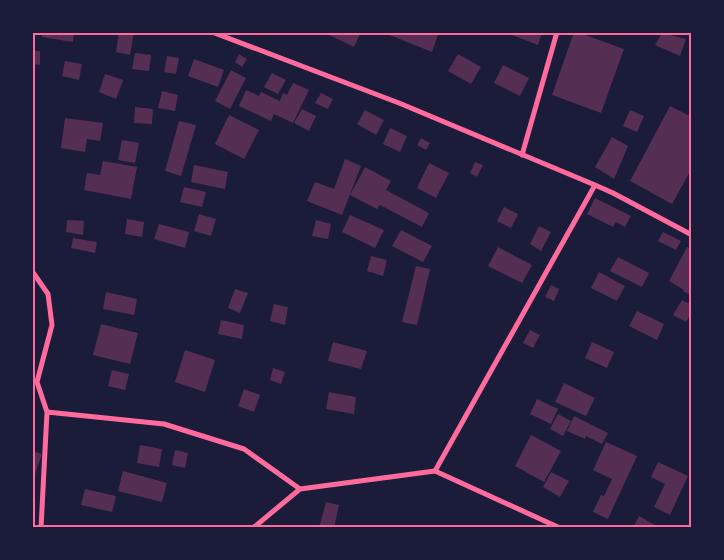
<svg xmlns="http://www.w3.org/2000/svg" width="724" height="560" viewBox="0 0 724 560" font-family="'Crimson Pro',serif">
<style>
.building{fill:#542f53}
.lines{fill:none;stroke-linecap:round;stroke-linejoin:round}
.minor{stroke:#ff6b9d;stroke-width:5}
.neatline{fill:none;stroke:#ff6b9d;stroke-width:2}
</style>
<rect width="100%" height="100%" fill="#1b1b3a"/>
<path class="building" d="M43,32H74L73,42L42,37Z
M119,32H134L130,55L116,52Z
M323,32H361L354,47Z
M382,32H439L432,52Z
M504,32H542L538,45Z
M574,32H577L624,49L601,113L552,95Z
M662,33L686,39L680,56L655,45Z
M32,51H40V65L32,64Z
M135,53L151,55L149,71L132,69Z
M239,54L247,59L242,67L235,62Z
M458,54L481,67L471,84L448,71Z
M167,56L179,58L176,74L164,72Z
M194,59L224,70L218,87L188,76Z
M65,61L82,64L79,80L62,76Z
M503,65L529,78L520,96L494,83Z
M231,70L246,78L230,109L215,101Z
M272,73L286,80L278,94L264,87Z
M105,74L123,80L116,99L99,92Z
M293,83L309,90L293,123L274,114L271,121L239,106L246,90L259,96L261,92L280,101L283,93L287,95Z
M162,91L178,95L175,111L158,108Z
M321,93L333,99L328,109L315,103Z
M670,106L692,117V168L672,204L630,181Z
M135,107L153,109L152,124L134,123Z
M302,109L316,116L309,131L294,123Z
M365,110L384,120L376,135L357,124Z
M630,110L644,116L637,132L623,126Z
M229,115L259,130L244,159L215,144Z
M65,118L103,123L100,141L87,139L85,152L61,148Z
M179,121L196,125L181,176L165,171Z
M390,128L407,136L400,152L383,144Z
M612,137L628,146L614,179L595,167Z
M421,138L430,143L426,150L417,145Z
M122,140L139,143L135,163L118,160Z
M345,159L361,166L342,215L307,201L315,182L334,189Z
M103,161L137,167L131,199L84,190L87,173L100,175Z
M475,162L483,165L477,177L470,173Z
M429,163L449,173L436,198L417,188Z
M194,165L228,172L225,189L191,182Z
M365,167L391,181L386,190L429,213L422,227L380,205L377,209L350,195Z
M184,187L206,192L202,207L180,202Z
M595,198L631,216L625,227L616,222L613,227L587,214Z
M504,207L518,214L511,228L497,221Z
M199,214L216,219L211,236L194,231Z
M350,215L384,230L375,248L342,232Z
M127,219L144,222L142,237L125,234Z
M67,220L84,221L83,235L66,232Z
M316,220L331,224L328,239L312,236Z
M159,224L189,232L185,248L154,239Z
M539,226L551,232L541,251L530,244Z
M401,230L432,246L423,262L392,246Z
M663,232L681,241L676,250L658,241Z
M73,238L97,242L95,253L71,248Z
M498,247L532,265L522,283L488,266Z
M687,247L692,249V296L683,291L684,290L669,281Z
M371,256L387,260L383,276L367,271Z
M618,257L649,273L642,287L610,271Z
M416,266L430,269L417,325L402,322Z
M599,272L625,286L617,301L591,288Z
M551,285L559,289L554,301L545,297Z
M235,289L248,293L240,313L228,308Z
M106,292L137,299L134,315L103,309Z
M682,300L692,305V311L686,322L673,315Z
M274,304L288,307L285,325L270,321Z
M637,311L664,324L657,340L629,326Z
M221,320L244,325L242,339L218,334Z
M101,324L138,333L130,364L93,355Z
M530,330L540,335L533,348L523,343Z
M333,342L367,351L361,369L328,361Z
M592,342L614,352L607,368L585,358Z
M185,350L215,360L205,392L175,382Z
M273,368L285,372L281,384L270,380Z
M112,370L129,374L125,390L108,386Z
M564,383L595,398L586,416L555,402Z
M244,389L260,395L254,412L238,406Z
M329,392L356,397L354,414L326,409Z
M537,399L558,409L551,424L530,414Z
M558,414L571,421L563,436L550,429Z
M574,416L608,433L602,444L586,436L585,439L567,431Z
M531,435L561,451L544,482L515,466Z
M606,442L637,456L608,519L593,512L601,495L604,496L612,479L593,470Z
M140,445L162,449L159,467L137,463Z
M175,450L188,453L185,468L172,465Z
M32,451L42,454L35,474L32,473Z
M658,462L688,476L670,515L654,507L665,484L651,477Z
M123,471L167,483L162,502L118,491Z
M551,472L569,481L560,497L543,487Z
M85,489L116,496L112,512L81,505Z
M326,502L339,505L334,528H319Z
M639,516L660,528H633Z"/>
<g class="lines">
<path class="minor" d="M212,32L399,103L595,185L613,193L692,235
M522,155L557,32
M32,271L48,294L52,325L37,382L47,412L41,528
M47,412L164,424L244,449L300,489
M435,471L595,185
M253,528L300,489L435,471L560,528"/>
</g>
<rect width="724" height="560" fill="none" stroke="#1b1b3a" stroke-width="68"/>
<rect x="34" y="34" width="656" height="492" class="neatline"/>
</svg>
